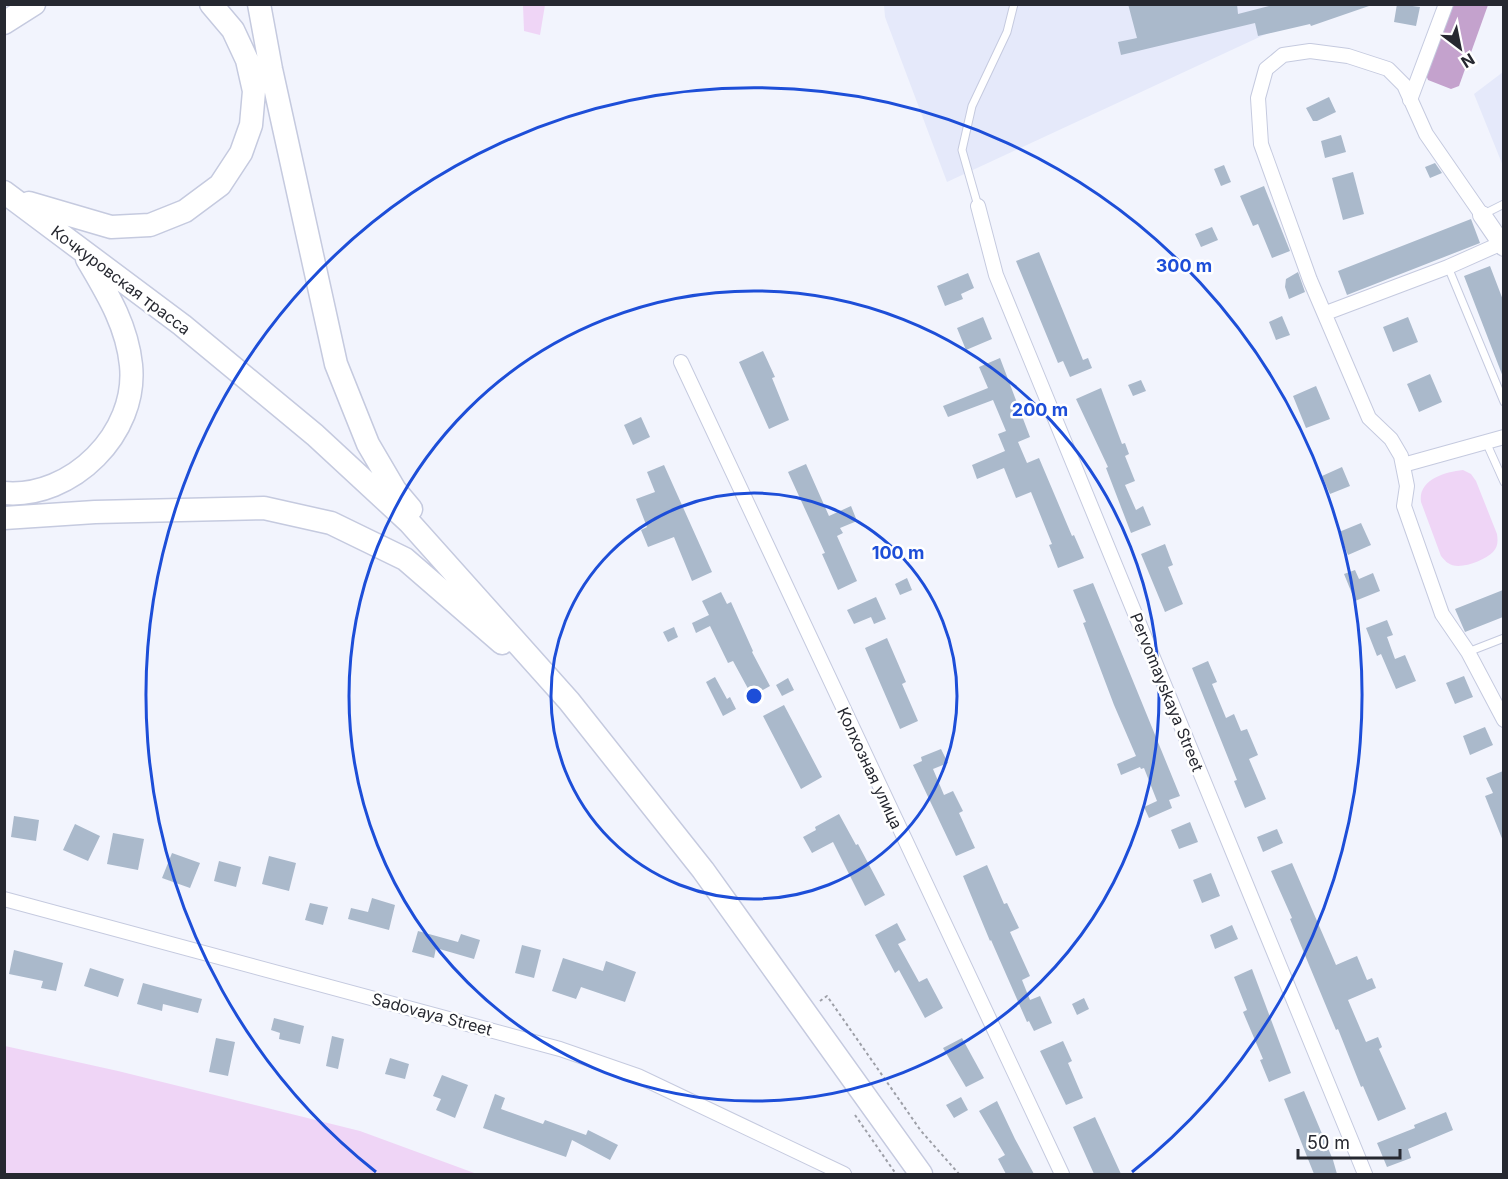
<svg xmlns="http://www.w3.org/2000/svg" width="1508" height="1179" viewBox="0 0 1508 1179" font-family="Inter,sans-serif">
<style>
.built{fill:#e5e9fa}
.green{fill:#efd5f6}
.forest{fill:#c4a2cd}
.building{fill:#aab9cb}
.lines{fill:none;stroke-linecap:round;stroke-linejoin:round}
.service-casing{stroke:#c5cadf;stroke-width:9}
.minor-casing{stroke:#c5cadf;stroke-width:16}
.tertiary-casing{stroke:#c5cadf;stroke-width:20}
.primary-casing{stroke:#c5cadf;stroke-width:25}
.path{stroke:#9d9fa7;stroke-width:2;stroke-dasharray:3 3;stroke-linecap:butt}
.service{stroke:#fff;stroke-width:7}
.minor{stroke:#fff;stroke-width:14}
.tertiary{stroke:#fff;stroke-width:18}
.primary{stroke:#fff;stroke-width:22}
.ring{fill:none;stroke:#1d4ed8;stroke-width:3}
.labels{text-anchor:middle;stroke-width:5;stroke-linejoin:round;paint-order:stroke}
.street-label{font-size:16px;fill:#262830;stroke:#fff}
.centre{fill:#1d4ed8;stroke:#fff;stroke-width:3}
.ring-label{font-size:18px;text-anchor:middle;font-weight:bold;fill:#1d4ed8;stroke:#fff;stroke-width:5;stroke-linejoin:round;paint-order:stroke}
</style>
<rect width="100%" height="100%" fill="#f2f4fd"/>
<path class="built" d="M884,5H1343L1290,23L947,182L885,17Z
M1503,72V166L1474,94Z"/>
<path class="green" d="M523,5H545L540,35L524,31Z
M1463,470L1471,474L1476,481L1497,534C1498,541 1498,547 1493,552C1484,561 1458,571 1448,563C1446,562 1442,557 1441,556L1421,502C1418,480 1444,472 1463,470Z
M5,1046L118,1071L360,1131L477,1174H5Z"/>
<path class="forest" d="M1449,5H1488L1459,86L1451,89L1428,80L1425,72Z"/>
<path class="building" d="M1128,4H1237L1238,14L1277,4L1369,6L1311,26L1310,24L1258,36L1255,23L1121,55L1118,42L1137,38Z
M1397,4L1420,7L1416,26L1394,22Z
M1329,97L1336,112L1317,121H1313L1306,108Z
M1341,135L1346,152L1325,158L1321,141Z
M1435,163L1442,173L1430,178L1425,167Z
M1224,165L1231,182L1221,186L1214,169Z
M1353,172L1364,214L1343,220L1332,178Z
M1264,186L1290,251L1272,258L1258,224L1253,226L1240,196Z
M1471,219L1480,243L1347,295L1338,271Z
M1212,227L1218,240L1201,247L1195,234Z
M1039,252L1083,360L1088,358L1092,368L1070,377L1063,361L1058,363L1016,261Z
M1490,266L1503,300V377L1464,276Z
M1298,272L1305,292L1289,299L1285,287L1286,279Z
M968,273L974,288L961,294L963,299L945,306L937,286Z
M1282,316L1290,335L1276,340L1269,322Z
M983,317L992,339L966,350L957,328Z
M1408,317L1418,342L1393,352L1383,327Z
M763,351L775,377L772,378L789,420L769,429L739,362Z
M1000,358L1030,437L1018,442L1027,463L1039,458L1072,536L1074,535L1084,558L1058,568L1049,545L1052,544L1031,492L1016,498L1004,468L977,479L972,465L1005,451L998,434L1006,431L993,400L948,417L943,406L988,388L979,367Z
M1430,374L1442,402L1419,412L1407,384Z
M1141,380L1146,391L1133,396L1128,385Z
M1316,386L1330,419L1306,428L1293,396Z
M1101,388L1122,444L1125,443L1129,454L1125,456L1135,481L1125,485L1136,510L1143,506L1151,525L1131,533L1106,468L1108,467L1076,399Z
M641,417L650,437L633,445L624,425Z
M806,464L829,516L851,506L857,521L840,528L843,533L837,536L857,581L838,590L822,554L825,553L788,472Z
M664,465L712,572L692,581L674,537L648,547L641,530L647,527L636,499L655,492L647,472Z
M1342,467L1350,486L1330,494L1322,476Z
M1361,523L1371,545L1348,555L1339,532Z
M1165,544L1173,565L1168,567L1183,604L1165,612L1141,554Z
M1355,570L1359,579L1373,573L1380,591L1355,601L1344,574Z
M907,578L912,590L900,595L895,584Z
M1093,583L1180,796L1169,800L1172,808L1149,818L1144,807L1157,801L1144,768L1141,769L1140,767L1121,775L1117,764L1136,756L1114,705L1083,623L1086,622L1073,590Z
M1503,590V617L1465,632L1455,609Z
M721,592L727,604L731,602L753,651L752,652L770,686L752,696L733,661L728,663L710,626L696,633L692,623L709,615L702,601Z
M876,597L886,619L874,624L871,617L854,624L847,610Z
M1387,620L1393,635L1387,637L1395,659L1405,655L1416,681L1396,689L1381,654L1377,656L1366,628Z
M674,627L678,637L668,642L663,632Z
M887,638L906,682L902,684L918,721L900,729L865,648Z
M1208,661L1217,682L1212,684L1226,718L1234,714L1241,731L1247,729L1258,755L1249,759L1266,799L1245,808L1234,781L1237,780L1192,668Z
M1464,676L1473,697L1455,704L1446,683Z
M715,677L727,699L730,697L736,709L723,716L706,682Z
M788,678L794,690L782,696L776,685Z
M784,705L822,777L801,789L763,716Z
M1485,727L1493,745L1470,755L1463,736Z
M941,749L948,763L933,769L944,795L953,791L963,811L959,813L975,848L956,856L913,765L922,761L921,757Z
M1503,771V841L1485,796L1493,793L1486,778Z
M839,814L856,845L858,844L885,895L865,906L833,842L812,853L803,837L816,830L815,827Z
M14,816L39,820L36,841L11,837Z
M1190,822L1198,842L1179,849L1171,830Z
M75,824L100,836L88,861L63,850Z
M1277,829L1283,843L1263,852L1257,837Z
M113,833L144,839L138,870L107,864Z
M172,853L200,863L190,888L162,878Z
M269,856L296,863L289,891L262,884Z
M219,861L241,867L236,887L214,881Z
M1292,863L1336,965L1357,956L1367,980L1372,978L1376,988L1348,1000L1366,1042L1378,1037L1382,1047L1379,1049L1406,1109L1378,1121L1363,1086L1361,1087L1338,1029L1336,1030L1290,919L1292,918L1271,871Z
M987,865L1004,904L1007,903L1019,928L1010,932L1030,976L1022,980L1030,1000L1040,996L1052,1023L1034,1031L1029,1021L1027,1022L991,940L990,941L963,876Z
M1211,873L1220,896L1202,903L1193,880Z
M372,898L395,905L389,930L348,919L351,908L368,912Z
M310,903L328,907L323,925L305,920Z
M897,923L906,940L898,944L919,982L927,978L943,1008L925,1018L899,970L895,973L875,935Z
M1232,925L1238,939L1215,949L1210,935Z
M418,931L458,942L461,934L480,940L474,959L436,948L434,958L412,952Z
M522,945L541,950L534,978L515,973Z
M14,950L63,963L56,991L41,988L43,981L9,974Z
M563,958L603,971L606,961L636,972L625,1002L581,987L576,999L552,991Z
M90,968L124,979L118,997L84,986Z
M1252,969L1291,1073L1269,1082L1260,1060L1263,1059L1243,1012L1247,1010L1234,977Z
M143,983L202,999L198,1013L163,1004L162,1011L137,1004Z
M1084,998L1089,1009L1077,1015L1072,1004Z
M274,1018L304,1026L300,1044L279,1039L280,1033L271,1030Z
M332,1036L344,1039L338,1069L326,1066Z
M216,1038L235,1042L228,1076L209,1072Z
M962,1038L984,1078L966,1087L943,1048Z
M1063,1041L1072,1061L1068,1063L1083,1098L1066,1105L1040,1051Z
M390,1058L409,1064L405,1079L385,1074Z
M442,1075L468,1085L455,1118L436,1110L441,1099L433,1096Z
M1304,1091L1333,1160L1337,1174H1314L1284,1099Z
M495,1094L505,1098L501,1109L543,1124L545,1120L586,1135L588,1130L618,1145L610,1160L572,1140L566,1157L483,1128Z
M961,1097L968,1110L954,1118L946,1105Z
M997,1101L1015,1139L1034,1174H1006L998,1159L1005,1155L979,1111Z
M1446,1112L1453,1130L1408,1149L1411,1158L1387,1167L1377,1143L1415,1128L1414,1125Z
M1095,1117L1121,1174H1094L1073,1127Z"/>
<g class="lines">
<defs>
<path id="service" d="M978,206L962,150L972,106L1007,32L1014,4
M1482,215L1504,204
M1448,267L1504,402
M1486,442L1504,482
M1468,652L1504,638"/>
<path id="minor" d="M1410,100L1446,4
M978,206L996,275L1365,1174
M1482,215L1426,134L1404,85L1388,69L1348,56L1310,51L1283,55L1266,69L1258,98L1261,144L1310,280L1369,418L1391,439L1401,456L1407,486L1404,506L1442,614L1468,652L1504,720
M1326,313L1448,267L1502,243
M681,362L1062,1174
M1403,465L1504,437
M4,899L560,1049L638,1076L844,1174"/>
<path id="tertiary" d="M1482,215L1504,247"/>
<path id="primary" d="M259,4L271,69L336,364L368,444L395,490L411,509
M4,23L34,4
M4,192L182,325L315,435L409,522L569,701L703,870L921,1174
M29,203L111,227L150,225L185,211L220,185L241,153L251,125L254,91L247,60L233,30L211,4
M4,493C72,499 138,433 131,365C127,325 107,293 87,259
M4,518L95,512L264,508L331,523L405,559L502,643"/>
</defs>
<use href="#service" class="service-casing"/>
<use href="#minor" class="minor-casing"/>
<use href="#tertiary" class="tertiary-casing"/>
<use href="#primary" class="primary-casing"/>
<path class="path" d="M820,1001L827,996L921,1131L959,1174
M855,1115L896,1174"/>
<use href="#service" class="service"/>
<use href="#minor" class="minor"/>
<use href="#tertiary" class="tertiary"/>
<use href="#primary" class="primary"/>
</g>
<g class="ring">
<circle cx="754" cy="696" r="203"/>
<circle cx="754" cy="696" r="405"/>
<path d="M376 1172A608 608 0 1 1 1132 1172"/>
</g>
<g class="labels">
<g class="street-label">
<text transform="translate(121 280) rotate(37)" y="6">Кочкуровская трасса</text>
<text transform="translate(1167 692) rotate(68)" y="6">Pervomayskaya Street</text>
<text transform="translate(870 768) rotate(65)" y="6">Колхозная улица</text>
<text transform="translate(432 1014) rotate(15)" y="6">Sadovaya Street</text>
</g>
</g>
<circle cx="754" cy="696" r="9" class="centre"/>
<g class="ring-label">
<text x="1184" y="272">300 m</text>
<text x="1040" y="416">200 m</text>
<text x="898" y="559">100 m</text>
</g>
<rect width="1508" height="1179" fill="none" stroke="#262830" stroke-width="12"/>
<g transform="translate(1460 48) rotate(148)" stroke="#ffffff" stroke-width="4.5" paint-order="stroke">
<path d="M0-4.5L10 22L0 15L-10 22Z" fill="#262830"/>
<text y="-9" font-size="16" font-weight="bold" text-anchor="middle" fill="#262830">N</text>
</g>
<path d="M1298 1149v9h102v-9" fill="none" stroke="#262830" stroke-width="3"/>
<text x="1307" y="1149" font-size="18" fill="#262830" stroke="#ffffff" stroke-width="4.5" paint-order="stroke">50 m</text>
</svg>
